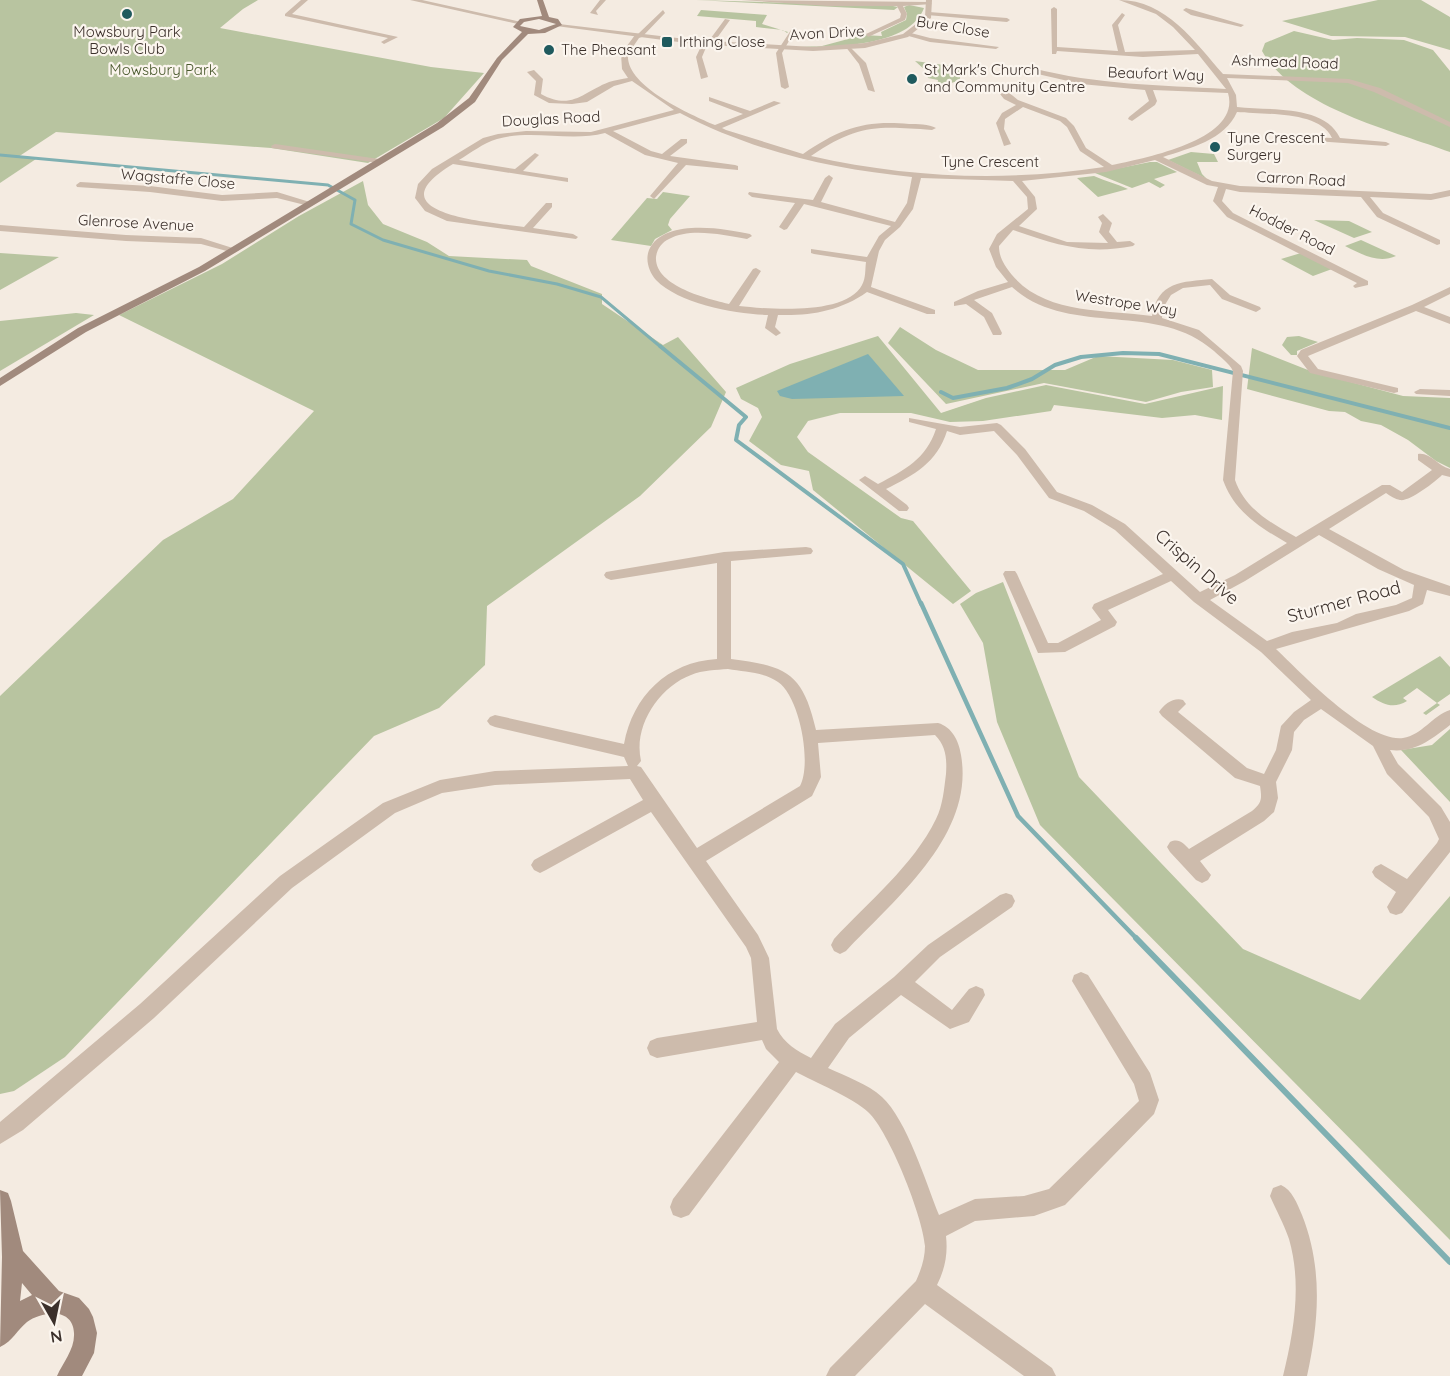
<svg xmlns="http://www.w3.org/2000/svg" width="1450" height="1376" viewBox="0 0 1450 1376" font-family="Quicksand,sans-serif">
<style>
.green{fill:#b8c4a0}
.water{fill:#7fb0b2}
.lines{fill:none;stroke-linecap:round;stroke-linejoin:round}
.stream-far3{stroke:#7fb0b2;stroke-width:3}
.stream-far2{stroke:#7fb0b2;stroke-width:4}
.stream-far1{stroke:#7fb0b2;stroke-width:4.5}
.stream{stroke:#7fb0b2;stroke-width:6}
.minor{fill:#cdbbac;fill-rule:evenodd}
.tertiary{fill:#cdbbac;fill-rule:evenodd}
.secondary{fill:#a18a7d;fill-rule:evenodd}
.poi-dot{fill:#1f5a5e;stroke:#fbf5ee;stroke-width:2}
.labels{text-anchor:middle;stroke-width:4.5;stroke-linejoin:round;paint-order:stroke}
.far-street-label{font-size:15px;fill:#3b302b;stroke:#fbf5ee}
.far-poi-label{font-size:15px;fill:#3b302b;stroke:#fbf5ee;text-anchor:start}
.far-park-label{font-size:15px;fill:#4a5a2e;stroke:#fbf5ee}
.street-label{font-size:18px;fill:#3b302b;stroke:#fbf5ee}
</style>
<rect width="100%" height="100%" fill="#f4ebe1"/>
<path class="green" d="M0,0H258L243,9L220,28L431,67L484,73L444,118L368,163L271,148L56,132L18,157L36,159L0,183Z
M696,0L893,6L898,7L894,10Z
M1378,0H1421L1450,17V50L1405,37L1331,36L1282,21Z
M909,5L924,8C910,47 833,47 798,47L822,46L863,35L882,36L881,32L906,20L907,14L904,7Z
M701,10L767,15L762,24L788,32L787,33L783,30L756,27V21L697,16Z
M1294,31L1333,40L1357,38L1404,40L1433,50L1450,71V152C1392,130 1295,108 1262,51L1265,43Z
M915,61L959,67L960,80L937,88L938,80L928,78L925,70Z
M1191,152L1214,154L1218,162H1197L1202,174L1207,179L1168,160Z
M1150,162H1157L1177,172L1154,179L1165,185L1160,188L1149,182L1132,188L1095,173Z
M1094,176C1105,181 1117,184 1128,189L1098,197L1077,178Z
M363,181L368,205L383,224L427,242L449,256L527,260L531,266L602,294V304L663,345L678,337L726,392L711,427L640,496L487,606L485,665L439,708L374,736L65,1057L14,1091L0,1094V696L163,540L233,499L314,411L119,315L222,264L299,216Z
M663,192L690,196L670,219L668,225L672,230L655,239L651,246L611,240L647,198L657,199Z
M1314,220L1349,221L1372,232L1354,238Z
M1361,240L1396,256C1378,264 1361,254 1345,246Z
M0,253L59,257L0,290Z
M1301,253L1332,269L1313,276L1281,259Z
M76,313L94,315L0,371V321Z
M900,327L936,350L978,370H1065L1098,356L1173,360L1212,370L1213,387L1181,392L1146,402L1044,383L946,404L888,343Z
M878,336L941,413L986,398L1046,385L1145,404L1223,386L1222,420L1195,415L1162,418L1054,405L1051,411L983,421L950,422L911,413H840L808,421L797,437L808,452L901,518L913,521L971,591L953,604L813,490L809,471L781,465L749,441L762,417L758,408L741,399L736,388L790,364Z
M1299,336L1318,342L1297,351V355H1291L1282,345L1287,337Z
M1252,348L1313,372L1403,396L1450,398V468L1436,461L1408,440L1381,425L1361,421L1345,412L1329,411L1247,389Z
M1003,582L1079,777L1243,949L1360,1000L1450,896V1240L1040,825L997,722L983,643L960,604L976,593Z
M1440,656L1450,667V694L1437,703L1440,705L1426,715L1423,713L1437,703L1417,688L1403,698L1407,701C1394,709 1384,705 1372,697Z
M1450,729V802L1401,750L1432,745Z"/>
<path class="water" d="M868,354L904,396L792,399L780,396L777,391Z"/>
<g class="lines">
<path class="stream-far3" d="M0,155L328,185L355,200L351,224L383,240L489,271L557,284L601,297L662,348"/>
<path class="stream-far2" d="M660,346L746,417L739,425L736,440L903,564L921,604
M941,392L953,398L1007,388L1032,379L1055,365L1081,357L1123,353L1159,354L1450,428"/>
<path class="stream-far1" d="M921,603L1018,816L1137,939"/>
<path class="stream" d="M1136,938L1450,1262"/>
<path class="minor" d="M301,0H308L292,14L398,37L384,44L381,42L388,38L285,16V14Z
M600,0H606L596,11L598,15L590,13Z
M741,0L929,2L932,4L903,6L907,14L905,20L868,37L866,34L900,18L901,14L897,6H828Z
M1119,0C1166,0 1195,42 1223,74L1349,79L1380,88L1450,122V127L1374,92L1348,83L1227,78L1236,95L1237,107C1269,111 1324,104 1340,138L1386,142L1390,144L1386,146L1315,141H1312V137L1332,138C1319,110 1263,115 1237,112C1225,140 1190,148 1163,157L1212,181L1240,186L1431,194L1450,190V196L1431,200L1370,197L1383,213L1440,240V244L1437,245L1377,217L1361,197L1240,192L1226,189L1222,201L1233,213L1368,281V285L1355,288L1353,286L1357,283L1227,217L1213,201L1218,187L1207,185L1155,160L1106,172L1022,181L1035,197L1037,209L1019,226L1067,242L1108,243L1099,232L1102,223L1098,217L1103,214L1112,223L1109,232L1117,242L1130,241L1135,244L1133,246C1087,255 1056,245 1013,230L999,246C999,258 1005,266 1012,275C1046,315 1104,309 1152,316C1158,281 1182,282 1212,279L1230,295L1260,307L1261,309L1256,312L1222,299L1210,285L1183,288L1171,295L1163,308L1162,318L1199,330L1241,366L1243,371L1235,480C1245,509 1271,523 1296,537L1382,485H1390L1402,492L1432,470L1418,460V454C1430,452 1438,466 1450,469V477L1442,475C1435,482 1409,502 1400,500C1395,499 1390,496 1386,493L1329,529L1404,570L1450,586V596L1427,590L1423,604L1409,611L1276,649C1301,673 1368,743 1403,738C1422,735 1432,716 1450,710V725C1432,739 1415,753 1390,750L1398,764L1441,807L1450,822V852L1402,913L1396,915L1390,913L1387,907L1396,892L1375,877L1372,872L1375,867L1381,864L1407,879L1437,843L1439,839L1429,817L1387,774L1373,746L1321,709L1304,720L1294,732L1292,750L1276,782L1278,798L1274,812L1264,821L1200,861L1211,875L1208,880L1202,883L1196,880L1170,852L1167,847L1170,842C1179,838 1183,843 1189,849L1252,811C1262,803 1262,799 1260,786L1235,778L1162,716L1159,712C1164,704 1174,697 1183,700L1186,704L1178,712L1247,768L1264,774L1276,750L1281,726L1294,712L1311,700L1261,652L1194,602L1171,581L1108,610L1117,622L1115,626L1065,652L1038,653L1003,574L1005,571H1015L1017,574L1048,643H1058L1101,620L1092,608L1094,604L1163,574L1115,530L1084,511L1049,498L1017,455L994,431L960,435L947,431C937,463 914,475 886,489L907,505L909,508L907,511H899L859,480L865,476L878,484C905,470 926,459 936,429L909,422V418L960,427L997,423L1001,425L1025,449L1057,492L1092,505L1125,524L1200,592L1235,575L1287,543C1259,527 1234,511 1223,480L1233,371C1229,363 1220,357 1214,351C1157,300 1068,338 1012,287L974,300L992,313L1002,333L1001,335H993L984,317L966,304L954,306V302L978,291L1008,282L996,267L989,249L997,234L1028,209L1027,197L1013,181L921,178L913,209L900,227L885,240L879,251L871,287L935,310V314H927L867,292C840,311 811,316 778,315L775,327L781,333L776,336L765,328L768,315C736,314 679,304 656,280C649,272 645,260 649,250C663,218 723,228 750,234L752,236L747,239C724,235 690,227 669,239C662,242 657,249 656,257C654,286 708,299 729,304L753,269L756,268L761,271L739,306C767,309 846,316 862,285C866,278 865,269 866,262L814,254L811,253V249L867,257L879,236L891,226L804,204L787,229L784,230L779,227L795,203L752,197L748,194L749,192L813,200L825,178L829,175L833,178L821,202L895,222L907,203L912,177C831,169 752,151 680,113L613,131L651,151L662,154L681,139H687V143L670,156L735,165L738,166V170L686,165L654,199L650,196L678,163L645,155L605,133C570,142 532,129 497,139C483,143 471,153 459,160L515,169L535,153L539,155L523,171L568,178V182L453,164C370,214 488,222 524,227L546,203H552V207L533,228L573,234L578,237L576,239L447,221L425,211L415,198L418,184L432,169L483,138L498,134L526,131L591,132L674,110L632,81L614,86L587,102L572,104L549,103L534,95L536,81L527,72L534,70L543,79L541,94C572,111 583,92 609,82C615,80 622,79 628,78L622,69L621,54L635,35L638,34L663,10L665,13L642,37L639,38L628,54C625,86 690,114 715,125L743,114L709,101V97L750,111L774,101L781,103L722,128L726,130L803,154C840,129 863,120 909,124C917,124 929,124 936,128L932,130C877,126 858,124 811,156C908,178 1005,182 1104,167L1080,151L1067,127L1060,121L1023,107L1005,119L1004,129L1011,144L1004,146L996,123L1002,113L1016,105L1004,99L993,85L997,83L1018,100L1066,118L1074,126L1086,148L1112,165C1144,158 1242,140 1228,93L1153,90L1157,101L1155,105L1132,121L1128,119L1129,117L1149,101L1145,90L1081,84L1029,72L1032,68C1098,85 1159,85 1226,89L1198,54L1143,57L1057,51L1056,54H1052L1051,9L1054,7L1057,9V47L1118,51L1112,25L1122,13L1125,15L1118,25L1125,52L1195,50L1173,27L1156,14ZM1319,535L1378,569L1414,585L1412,598L1396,605L1356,614L1337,623L1292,632L1267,641L1210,600L1245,581Z
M1186,8L1244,25L1241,27L1191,15L1183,10Z
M929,12L1007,18L1010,20L1007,22L927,15Z
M725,19L730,20L712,45H707L702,57L708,77L701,79L696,57L703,42H708Z
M793,27L796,29L782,53L789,87L785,89L781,87L776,53Z
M907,32L930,38L999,47L996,49L930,42L905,35Z
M845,46H849L866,63L875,92L868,90L859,64Z
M275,144L379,159L383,161L379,163L272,148L271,146Z
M80,182L150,186L222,195L277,192L313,203L309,206L277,198L222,201L150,192L77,187L76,185Z
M0,225L126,235L201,238L239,250L234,253L201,244L126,241L0,231Z
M1450,287V294L1424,307L1450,317V324L1416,311L1308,356L1318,369L1398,388V392L1394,393L1310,373L1297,356L1301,350L1412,305Z
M1420,389L1450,390V396L1416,394L1414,392Z
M806,547L811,548L813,551L811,554L731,561V659C788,666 803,674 816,730L938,723C952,727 959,741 961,755C975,835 895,899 846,951L840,954L834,951L831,945L834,939C868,902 913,866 936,819C943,805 944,789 946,774C947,759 946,746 935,735L818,743L821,777L812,796L706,861L758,935L769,958L777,1029C784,1043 797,1051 811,1058L835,1024L894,977L928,945L1000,895L1006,893L1012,895L1015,901L1012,907L940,957L915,982L952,1010L969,989L976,986L983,989L985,995L969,1022L950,1029L901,995L849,1038L828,1068C845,1076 868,1084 882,1097C907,1120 926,1183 939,1215L975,1199L1024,1196L1049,1189L1139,1101L1134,1084L1072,981L1074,975L1081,972L1088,975L1150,1073L1159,1100L1154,1114L1065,1205L1034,1216L975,1221L946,1236C948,1254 945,1269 937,1285L1052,1368L1056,1376H1024L925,1304L855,1376H826L830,1368L916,1281C921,1270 925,1258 925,1246C923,1217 889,1131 868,1112C855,1099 813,1081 796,1072L689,1215L681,1218L673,1215L670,1207L673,1199L779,1062L766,1049L762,1040L657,1058L650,1055L647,1048L650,1041L657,1038L757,1022L751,958L746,947L651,812L546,870L540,873L534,870L531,865L534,860L643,800L630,779L495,785L442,793L395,813L292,888L154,1018L23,1130L0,1144V1122L140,1004L280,876L383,803L440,780L495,771L628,766L624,757L495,727L490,725L487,721L490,717L495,715L624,744C633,696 667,662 717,659V563L611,580L606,578L604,575L606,572L724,552ZM728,669C744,672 764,672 778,682C800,697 812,764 800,786L697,848L641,767L637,766L641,761C633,726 659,687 691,675C703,670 716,670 728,669Z
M1281,1185C1292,1190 1297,1203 1302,1215C1323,1268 1319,1321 1307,1376H1283C1294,1331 1302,1284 1289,1239C1284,1224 1276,1210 1270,1196L1273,1188Z"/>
<path class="tertiary" d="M410,0H422L521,22L518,24Z
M926,0H932L931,18L908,37L865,48L813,51L694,44L556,26L559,24L694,40L813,47L865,43L903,34L925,17Z"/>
<path class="secondary" d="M537,0H543L549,17L558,19L562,25L545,33L528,34L502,60L475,102L443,127L205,271L86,332L0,386V378L78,328L199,267L437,123L469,98L497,58L522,32L513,27L520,19L542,16ZM539,19L556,24L539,30L520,26L524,22Z
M0,1190L8,1193L11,1201L23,1251L59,1291L79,1298L89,1309L93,1317L97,1333L94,1353L82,1376H57C63,1362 75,1349 74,1333C73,1307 42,1311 27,1322C17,1330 13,1341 0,1347L2,1257ZM22,1283L32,1295L20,1301Z"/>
</g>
<g class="poi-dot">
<circle cx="127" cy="14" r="6"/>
<rect x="661" y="36" width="12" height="12" rx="3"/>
<circle cx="549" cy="50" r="6"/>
<circle cx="912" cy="79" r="6"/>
<circle cx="1215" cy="147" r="6"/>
</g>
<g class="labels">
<g class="far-street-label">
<text transform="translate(953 27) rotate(9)" y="5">Bure Close</text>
<text transform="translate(827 33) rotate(-3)" y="5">Avon Drive</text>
<text transform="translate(1285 62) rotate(2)" y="5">Ashmead Road</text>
<text transform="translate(1156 74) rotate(2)" y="5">Beaufort Way</text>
<text transform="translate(551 119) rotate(-3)" y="5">Douglas Road</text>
<text x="990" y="167">Tyne Crescent</text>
<text transform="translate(178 179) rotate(5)" y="5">Wagstaffe Close</text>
<text transform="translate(1301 179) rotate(3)" y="5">Carron Road</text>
<text transform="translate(136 223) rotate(3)" y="5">Glenrose Avenue</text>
<text transform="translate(1292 230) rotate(27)" y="5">Hodder Road</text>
<text transform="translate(1126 303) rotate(9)" y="5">Westrope Way</text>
</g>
<g class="far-poi-label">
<text x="127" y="37" text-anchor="middle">Mowsbury Park<tspan x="127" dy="17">Bowls Club</tspan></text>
<text x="679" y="47">Irthing Close</text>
<text x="561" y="55">The Pheasant</text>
<text x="924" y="75">St Mark's Church<tspan x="924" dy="17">and Community Centre</tspan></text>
<text x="1227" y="143">Tyne Crescent<tspan x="1227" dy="17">Surgery</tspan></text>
</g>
<g class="far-park-label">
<text x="163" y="75">Mowsbury Park</text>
</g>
<g class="street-label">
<text transform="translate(1197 567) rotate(41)" y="6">Crispin Drive</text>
<text transform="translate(1344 602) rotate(-15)" y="6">Sturmer Road</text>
</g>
</g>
<g transform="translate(54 1322) rotate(171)" stroke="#fbf5ee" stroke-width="4.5" paint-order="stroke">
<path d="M0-4.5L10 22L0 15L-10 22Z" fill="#3b302b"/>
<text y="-9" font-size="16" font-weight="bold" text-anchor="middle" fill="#3b302b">N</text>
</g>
</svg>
